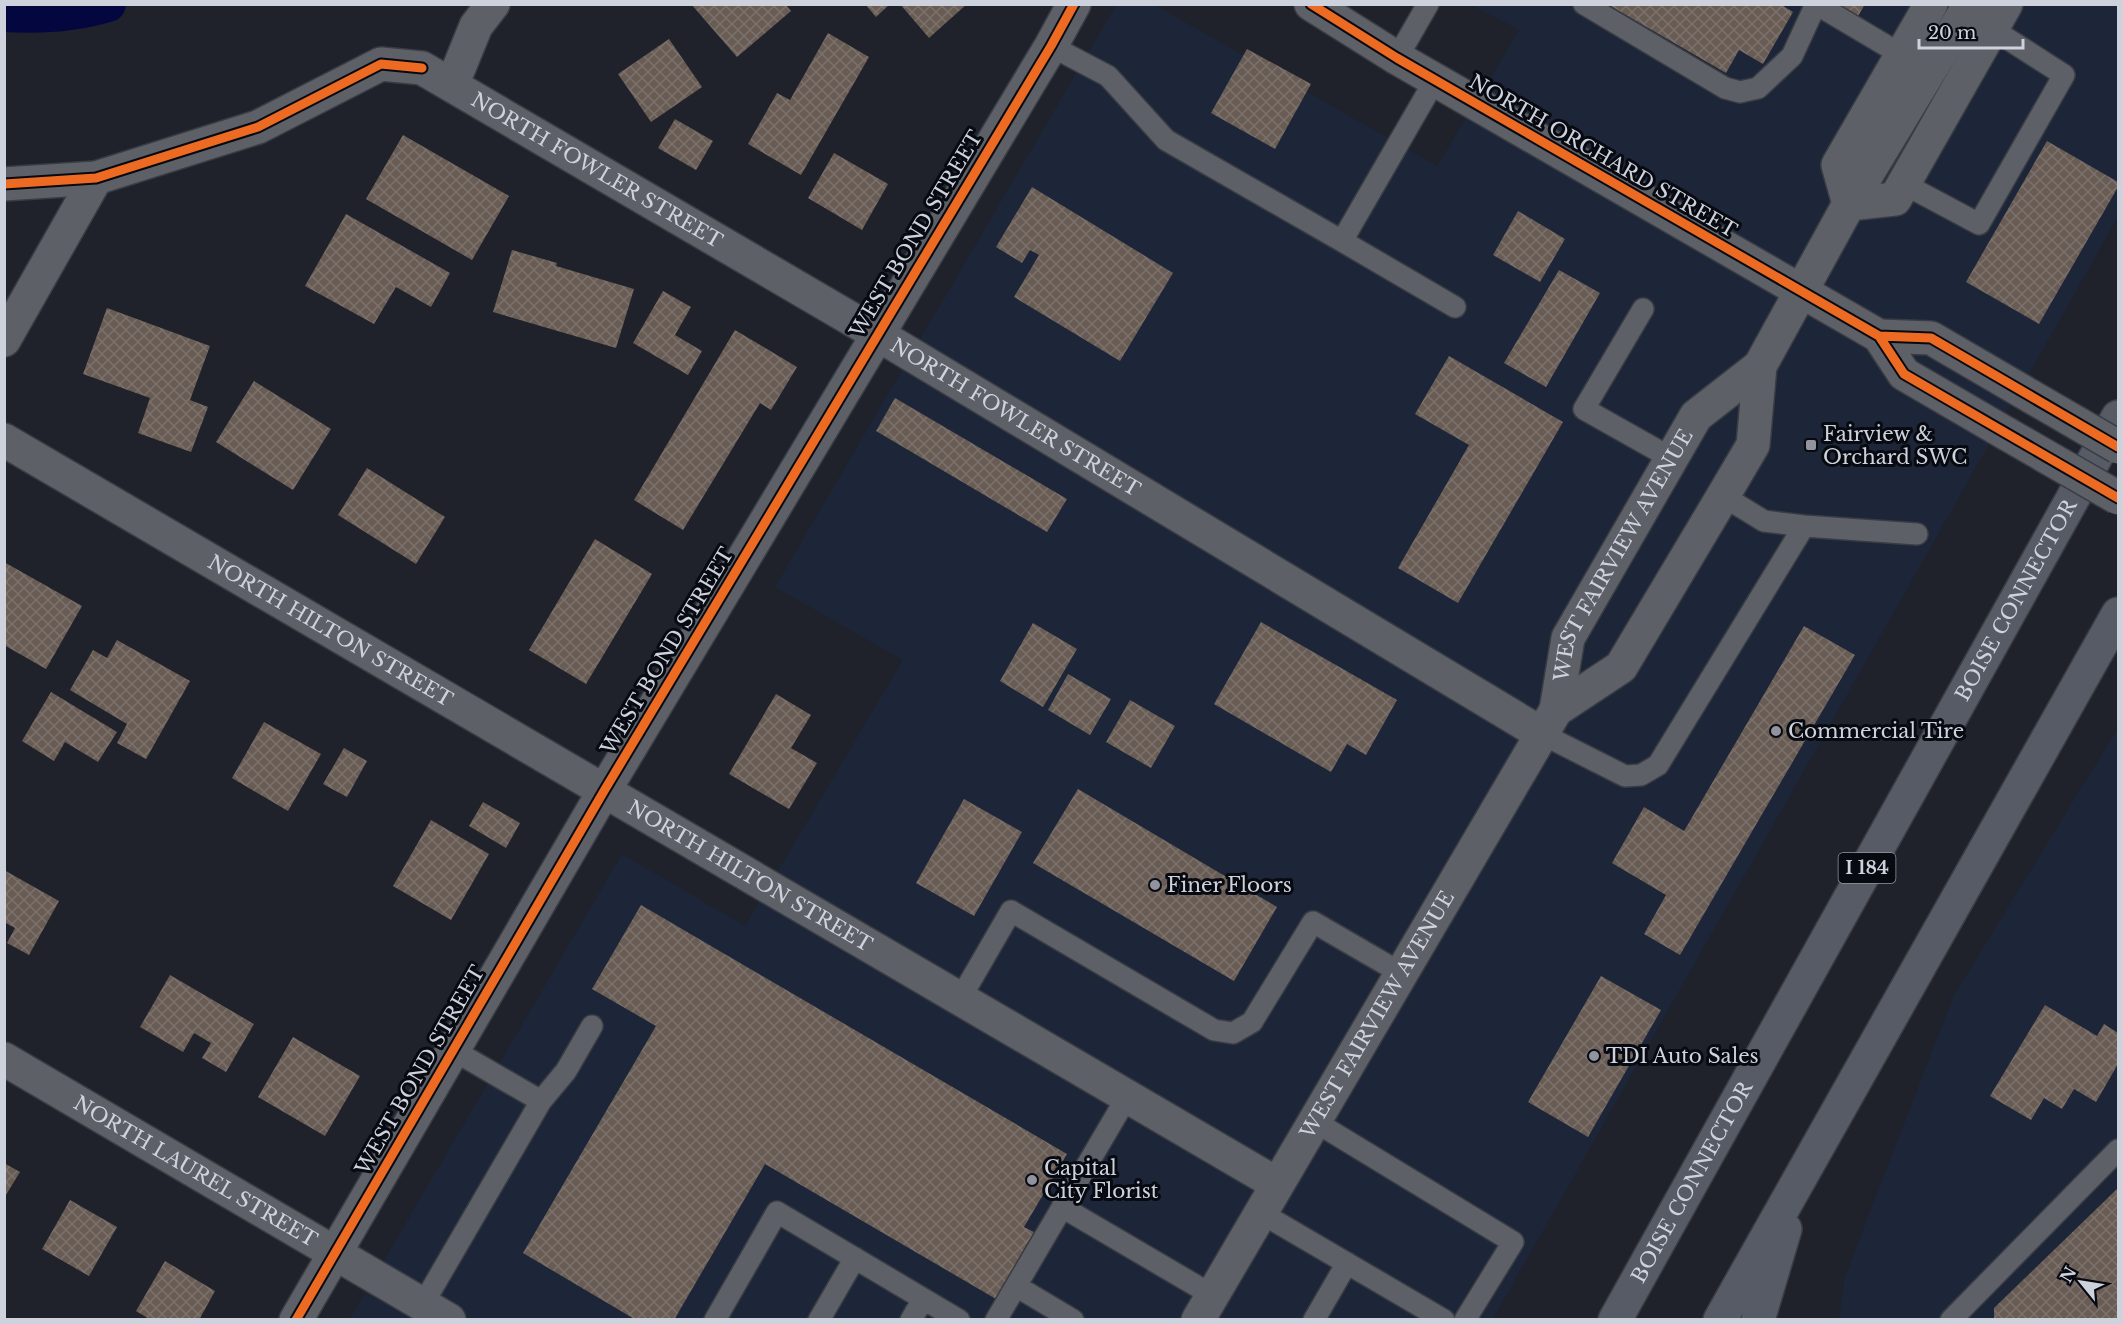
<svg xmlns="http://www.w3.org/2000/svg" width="2123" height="1324" viewBox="0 0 2123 1324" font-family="'Libre Baskerville',serif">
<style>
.built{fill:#1d2538}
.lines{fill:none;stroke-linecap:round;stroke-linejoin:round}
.canal{stroke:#04063f;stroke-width:36}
.building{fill:url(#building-cross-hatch)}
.lane-casing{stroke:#393c42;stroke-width:24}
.street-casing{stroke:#393c42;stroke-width:36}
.secondary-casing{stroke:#393c42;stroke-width:36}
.highway-casing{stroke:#393c42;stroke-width:36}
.lane{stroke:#5d6066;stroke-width:21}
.street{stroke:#5d6066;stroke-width:33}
.secondary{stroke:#5d6066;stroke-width:33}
.highway{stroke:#565b66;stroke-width:33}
.secondary-bridge-casing{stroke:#393c42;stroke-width:36;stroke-linecap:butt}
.secondary-bridge{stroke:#5d6066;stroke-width:33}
.cycleway-casing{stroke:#080a11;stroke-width:13}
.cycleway{stroke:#ed6a23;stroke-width:9}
.poi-dot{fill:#91949e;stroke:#080a11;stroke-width:2}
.labels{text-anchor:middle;stroke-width:6;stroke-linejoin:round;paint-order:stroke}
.shield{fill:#080a11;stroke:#93969f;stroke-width:1.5}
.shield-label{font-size:18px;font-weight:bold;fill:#ced2dc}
.street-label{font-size:20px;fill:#ced2dc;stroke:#080a11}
.poi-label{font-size:20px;fill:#ced2dc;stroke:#080a11;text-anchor:start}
</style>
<defs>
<pattern id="building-cross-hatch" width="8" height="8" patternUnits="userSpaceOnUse" patternTransform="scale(1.5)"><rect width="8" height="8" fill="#685c54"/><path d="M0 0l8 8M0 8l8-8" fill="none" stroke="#7c726c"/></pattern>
</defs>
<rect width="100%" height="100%" fill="#1f222a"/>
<path class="built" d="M1116,5H1155L1437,166L1519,30L1471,5H2118V217L1493,1319L349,1320L622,854L745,926L903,660L775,587Z
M2118,728V1319L1839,1320L1844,1279L1953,997Z"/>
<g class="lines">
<path class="canal" d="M4,14C38,16 75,14 108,4"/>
</g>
<path class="building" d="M691,4H785L791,11L737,57Z
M865,4H890L876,17Z
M900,4H967L929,38Z
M1607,4H1780L1793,12L1763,64L1739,50L1726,73Z
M1835,4H1865L1857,18Z
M828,33L869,57L801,175L748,144L777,93L790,100Z
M669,39L702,87L651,122L618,74Z
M1247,49L1311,84L1275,149L1211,113Z
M675,119L713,141L696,170L658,148Z
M403,135L509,196L472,260L366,199Z
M2047,141L2118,182V187L2039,324L1966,282Z
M834,153L888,184L862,230L808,198Z
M1032,187L1173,273L1120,361L1014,297L1039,255L1030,250L1022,263L996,247Z
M1518,211L1565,239L1540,282L1493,255Z
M346,214L450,273L431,307L396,287L374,324L305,286Z
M512,250L557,263L556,266L634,289L616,348L493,312Z
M1559,270L1600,293L1546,387L1504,363Z
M663,291L691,307L675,335L702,351L688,375L633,343Z
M107,308L210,346L190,400L208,407L191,452L138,433L150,398L83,374Z
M735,330L797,367L771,410L760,403L683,530L634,500Z
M1449,356L1563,422L1458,603L1398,568L1469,445L1415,414Z
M254,381L331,429L293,490L216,442Z
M895,398L1067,499L1047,532L876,431Z
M367,468L445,517L416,564L338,515Z
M595,539L652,574L586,684L529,650Z
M4,562L82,606L46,669L4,645Z
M1261,622L1397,700L1366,755L1347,744L1331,772L1214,704Z
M1033,623L1077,649L1043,707L1000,681Z
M1804,626L1855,655L1680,955L1644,934L1666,895L1612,863L1644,807L1684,831Z
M117,640L190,681L146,759L117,743L127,724L70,690L93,650L107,658Z
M1068,674L1111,699L1090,735L1048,710Z
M51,692L117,732L98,762L65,742L54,761L22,741Z
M776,694L811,715L791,748L817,763L789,809L729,774Z
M1130,700L1175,726L1151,768L1106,742Z
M264,722L321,754L288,811L232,778Z
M344,748L367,761L347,797L323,784Z
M1078,789L1277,907L1234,981L1033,863Z
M964,799L1022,832L974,916L916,883Z
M483,802L520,823L506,848L469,826Z
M431,820L489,854L451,920L393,886Z
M4,870L59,901L29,955L7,943L15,928L4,922Z
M641,905L1067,1154L1024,1227L1034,1232L996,1299L765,1164L674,1320H636L523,1253L656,1026L592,989Z
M170,975L254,1024L226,1072L202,1058L211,1043L194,1033L183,1052L140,1027Z
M1601,976L1661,1010L1588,1137L1528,1102Z
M2045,1005L2097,1036L2104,1024L2118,1033V1064L2096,1102L2074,1089L2062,1109L2044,1098L2031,1120L1990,1096Z
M293,1037L360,1076L325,1136L258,1097Z
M4,1163L20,1172L4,1198Z
M2118,1188V1320H1994V1308Z
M70,1200L117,1227L89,1276L42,1249Z
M165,1261L215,1291L199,1320H151L136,1311Z"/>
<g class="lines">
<defs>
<path id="lane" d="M1584,4L1725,88L1740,92L1758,88L1792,56L1816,4
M1816,4L1902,55
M1051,46L1108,76L1166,140L1342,241L1435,80
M1397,58L1428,4
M1904,184L1979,224L2064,75L1992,29
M1342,241L1455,307
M1643,309L1584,409L1671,458
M1723,496L1764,521L1804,526L1917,534
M1542,734L1625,776L1641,775L1658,765L1804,526
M960,999L1011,911L1214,1030L1233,1033L1252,1022L1313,922L1401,973
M541,1101L566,1071L592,1026
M1314,1121L1513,1242L1465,1320
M1062,1207L1212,1295
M1261,1213L1444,1320
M1016,1286L1073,1320
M423,1304L541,1101L453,1050
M715,1320L777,1212L959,1320
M819,1320L855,1258
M911,1320L923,1299
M996,1320L1127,1097
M1314,1320L1347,1263
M1951,1320L2118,1150"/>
<g id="street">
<path d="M452,85L476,26L493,4"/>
<path id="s1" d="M4,184L96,178L258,127L381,64L422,68L877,334L1542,734"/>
<path d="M1849,204L1895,199L2006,4"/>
<path d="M4,340L96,178"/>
<path id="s2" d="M4,440L1277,1184"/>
<path id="s3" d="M4,1059L449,1320"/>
<path d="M296,1320L604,791L1051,46L1074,4"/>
</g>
<g id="secondary">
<path d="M1311,4L1397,58L1879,336L1904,374L2007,434"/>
<path d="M1849,204L1838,165L1931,4"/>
<path d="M1879,336L1931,338L2032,397"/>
<path d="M1556,710L1621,667L1723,496L1753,445L1760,366L1849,204L1970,4"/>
<path id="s4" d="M1198,1320L1556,710L1568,638L1696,416L1760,366"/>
</g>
<g id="highway">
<path id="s5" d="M1615,1320L2118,417"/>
<path d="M1720,1320L2118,614"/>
<path d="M1758,1320L1785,1229"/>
</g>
</defs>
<use href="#lane" class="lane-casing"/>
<use href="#street" class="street-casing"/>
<use href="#secondary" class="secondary-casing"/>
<use href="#highway" class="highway-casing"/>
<use href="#lane" class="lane"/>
<use href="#street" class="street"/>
<use href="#secondary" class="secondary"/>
<use href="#highway" class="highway"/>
<defs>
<path id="secondary-bridge" d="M2032,397L2118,447
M2007,434L2118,498"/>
</defs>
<use href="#secondary-bridge" class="secondary-bridge-casing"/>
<use href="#secondary-bridge" class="secondary-bridge"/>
<defs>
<path id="cycleway" d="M1311,4L1397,58L1879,336L1904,374L2118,498
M4,184L96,178L258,127L381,64L422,68
M1879,336L1931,338L2118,447
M296,1320L604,791L1051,46L1074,4"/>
</defs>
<use href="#cycleway" class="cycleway-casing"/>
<use href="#cycleway" class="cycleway"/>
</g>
<g class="poi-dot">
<rect x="1805" y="439" width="12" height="12" rx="3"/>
<circle cx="1776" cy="731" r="6"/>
<circle cx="1155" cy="885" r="6"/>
<circle cx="1594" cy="1056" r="6"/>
<circle cx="1032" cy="1180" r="6"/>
</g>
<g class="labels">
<rect class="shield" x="1838.5" y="853" width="57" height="30" rx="4.5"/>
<g class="shield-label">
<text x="1867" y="874">I 184</text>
</g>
<g class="street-label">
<text transform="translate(1603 156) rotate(30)" y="7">NORTH ORCHARD STREET</text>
<text dy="7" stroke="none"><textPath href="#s1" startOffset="644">NORTH FOWLER STREET</textPath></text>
<text transform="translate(916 234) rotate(-59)" y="7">WEST BOND STREET</text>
<text dy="7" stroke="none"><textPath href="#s1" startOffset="1130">NORTH FOWLER STREET</textPath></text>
<text dy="7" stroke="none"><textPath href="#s4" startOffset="878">WEST FAIRVIEW AVENUE</textPath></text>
<text dy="7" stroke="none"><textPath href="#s5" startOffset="824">BOISE CONNECTOR</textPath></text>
<text dy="7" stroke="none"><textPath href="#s2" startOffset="378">NORTH HILTON STREET</textPath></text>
<text transform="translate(667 651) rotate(-59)" y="7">WEST BOND STREET</text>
<text dy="7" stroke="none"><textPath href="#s2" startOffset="864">NORTH HILTON STREET</textPath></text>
<text dy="7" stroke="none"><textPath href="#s4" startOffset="354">WEST FAIRVIEW AVENUE</textPath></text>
<text transform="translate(420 1070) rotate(-60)" y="7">WEST BOND STREET</text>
<text dy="7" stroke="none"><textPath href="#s3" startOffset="222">NORTH LAUREL STREET</textPath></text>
<text dy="7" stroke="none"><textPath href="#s5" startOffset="158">BOISE CONNECTOR</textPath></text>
</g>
<g class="poi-label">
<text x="1823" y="441">Fairview &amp;<tspan x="1823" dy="23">Orchard SWC</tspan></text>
<text x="1788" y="738">Commercial Tire</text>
<text x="1167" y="892">Finer Floors</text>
<text x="1606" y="1063">TDI Auto Sales</text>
<text x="1044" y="1175">Capital<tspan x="1044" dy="23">City Florist</tspan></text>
</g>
</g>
<rect width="2123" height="1324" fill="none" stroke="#ced2dc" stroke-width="12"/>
<g transform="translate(2081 1282) rotate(300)" stroke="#080a11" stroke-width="4.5" paint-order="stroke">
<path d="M0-4.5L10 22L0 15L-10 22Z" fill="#ced2dc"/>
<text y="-9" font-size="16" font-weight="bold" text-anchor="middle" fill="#ced2dc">N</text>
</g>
<path d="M1919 39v9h104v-9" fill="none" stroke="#ced2dc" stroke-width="3"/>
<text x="1928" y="39" font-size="18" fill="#ced2dc" stroke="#080a11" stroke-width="4.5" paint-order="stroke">20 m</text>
</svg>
